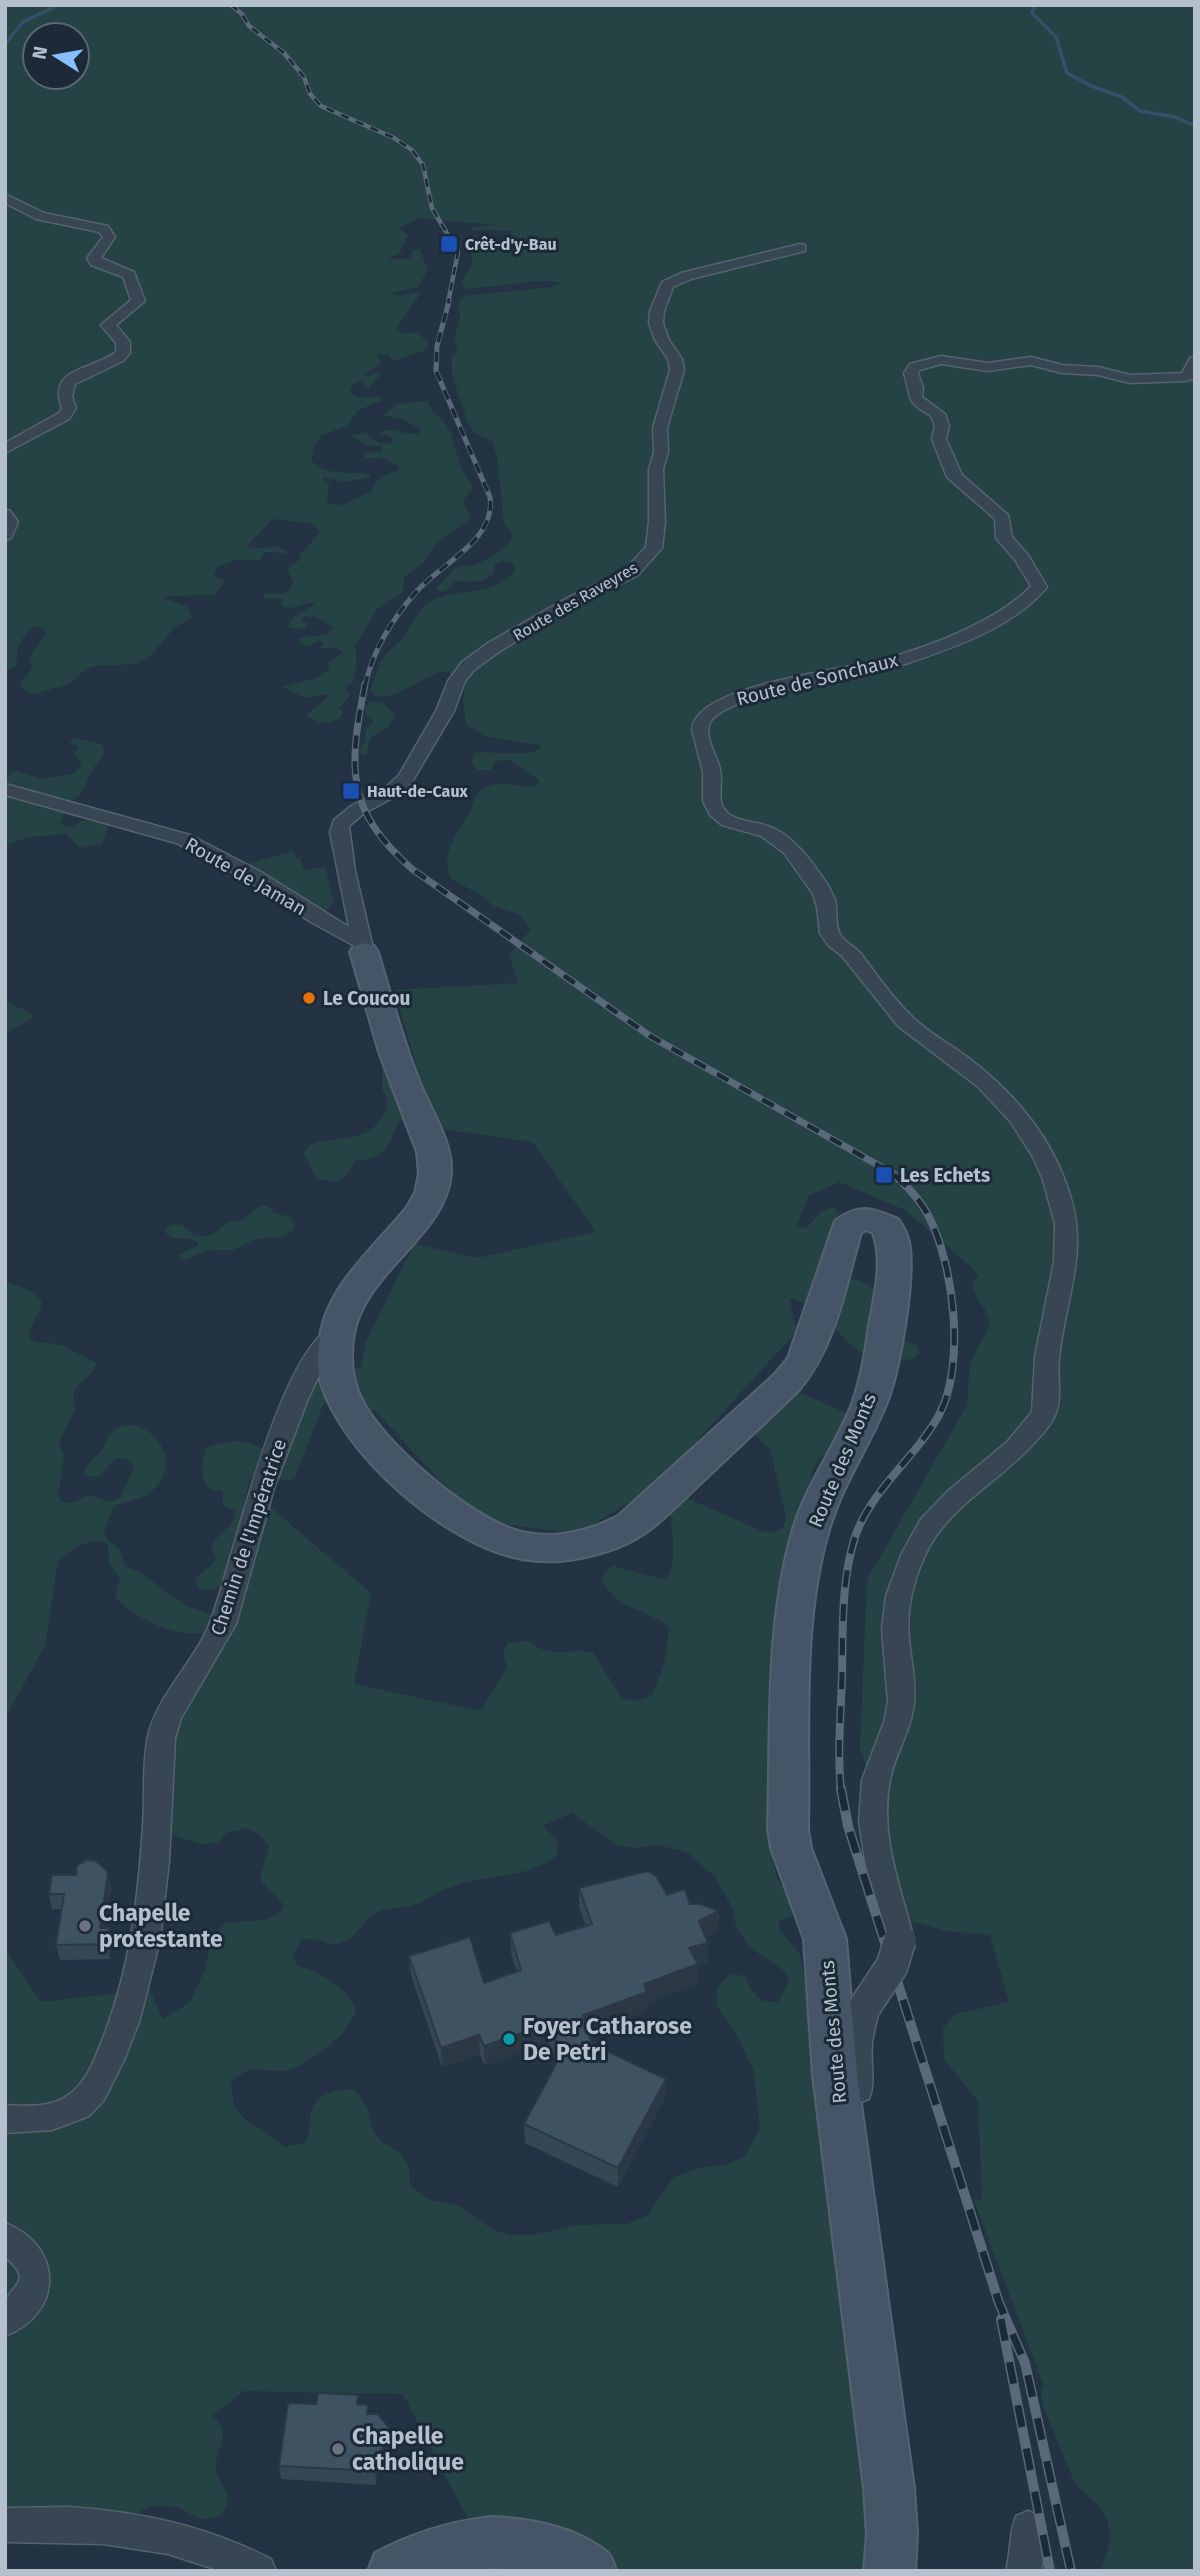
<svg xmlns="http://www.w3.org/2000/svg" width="1200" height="2576" viewBox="0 0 1200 2576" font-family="'Fira Sans',sans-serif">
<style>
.green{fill:#254344;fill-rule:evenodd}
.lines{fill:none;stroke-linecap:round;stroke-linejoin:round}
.stream{stroke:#35506b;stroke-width:3.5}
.street-casing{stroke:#55636f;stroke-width:3}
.secondary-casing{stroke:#55636f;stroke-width:4}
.street{fill:#384552;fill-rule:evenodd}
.secondary{fill:#455466;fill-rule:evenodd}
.rail-far4-casing{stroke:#59697a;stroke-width:4.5}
.rail-far3-casing{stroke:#59697a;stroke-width:5}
.rail-far2-casing{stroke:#59697a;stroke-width:7}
.rail-far1-casing{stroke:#59697a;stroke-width:8}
.rail-casing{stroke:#59697a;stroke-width:10}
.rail-far4{stroke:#1c2a37;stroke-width:2.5;stroke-dasharray:8;stroke-linecap:butt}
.rail-far3{stroke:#1c2a37;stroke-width:3.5;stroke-dasharray:10;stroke-linecap:butt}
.rail-far2{stroke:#1c2a37;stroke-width:4.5;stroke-dasharray:13;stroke-linecap:butt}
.rail-far1{stroke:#1c2a37;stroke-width:5;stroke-dasharray:17;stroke-linecap:butt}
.rail{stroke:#1c2a37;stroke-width:7;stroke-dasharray:22;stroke-linecap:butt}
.street-bridge-casing{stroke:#55636f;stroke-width:34;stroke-linecap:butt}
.street-bridge{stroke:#384552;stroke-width:31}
.wall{fill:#364754}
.shaded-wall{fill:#2c3945}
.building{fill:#3f5262;stroke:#2c3945;stroke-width:2}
.transit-dot{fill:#1a4fb4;stroke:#1c2a37;stroke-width:2.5}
.food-dot{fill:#e8710a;stroke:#1c2a37;stroke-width:2.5}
.worship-dot{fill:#6b7280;stroke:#1c2a37;stroke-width:2.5}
.culture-dot{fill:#0f9aa8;stroke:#1c2a37;stroke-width:2.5}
.labels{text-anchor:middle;stroke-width:6;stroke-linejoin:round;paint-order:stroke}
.far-poi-label{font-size:16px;font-weight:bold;fill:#b4c0cc;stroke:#1c2a37;text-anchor:start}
.far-street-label{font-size:16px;fill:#b4c0cc;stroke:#1c2a37}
.street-label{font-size:19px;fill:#b4c0cc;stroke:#1c2a37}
.poi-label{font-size:19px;font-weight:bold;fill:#b4c0cc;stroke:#1c2a37;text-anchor:start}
.near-poi-label{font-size:23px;font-weight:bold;fill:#b4c0cc;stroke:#1c2a37;text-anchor:start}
</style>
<rect width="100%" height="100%" fill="#233343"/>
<path class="green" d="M5,5H1195V2571H1101L1111,2538L1107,2519L1097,2504L1075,2484L1043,2405L1041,2392L1044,2386L973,2198L982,2200L978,2101L944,2059L943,2028L955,2014L1009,2002L990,1935L945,1931L904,1919L883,1820L860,1748L867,1580L967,1405C969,1386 967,1369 976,1351C980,1340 990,1333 989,1321C987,1305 971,1298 973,1281L978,1276L972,1268L905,1210L839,1182L808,1196L796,1228H805C816,1220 820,1207 835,1208L839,1215V1277C883,1281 884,1303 900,1340L916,1345L919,1352L916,1357L907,1360L861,1352L849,1344L829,1320L806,1303L789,1298L797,1331L658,1484L578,1534L490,1522L438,1479L375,1410L363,1413L329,1398L323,1405L295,1477L288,1481L257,1473L250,1479L226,1578L213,1591L199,1588L195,1581C200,1571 212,1568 216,1558C215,1554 212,1551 211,1547C211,1540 232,1527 236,1515L234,1510L223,1506V1492C218,1490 211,1490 207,1486C201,1480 202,1455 206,1448C224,1439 252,1438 267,1453L315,1383C332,1388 344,1369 361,1368L366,1342L414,1244L477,1258L596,1232L533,1142L435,1128L394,990L518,983L509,955L531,929L519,914L493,906L481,895L451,879C439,855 457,834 469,814C475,804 472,795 485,788C501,780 516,786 533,787L540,781L509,760L495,761L491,770H477L471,762L475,753C496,750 521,759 541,748L540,745L487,737L466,724L463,698L466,684L446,671C422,675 398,701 375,696L371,690C374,681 378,666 382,659C386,652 396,646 401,640C414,625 416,607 436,599C463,587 496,597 516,569L513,563L502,561L494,566L495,571C484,586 471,580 455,581L445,591H438L437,588L455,568L476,564L495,555L511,541L513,535L504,524L497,457L492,441L474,433L468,423L453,379L451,359L458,349L454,339L460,316L458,304L464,296L552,287L563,282L538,281L468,289L464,287L462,281L472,265L471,253L474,249L484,247L501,249L513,242L509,237L514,231L473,230L469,228L495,225L420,218L399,228L408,236L400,252L388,259H411L412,251L419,249L428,269L418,287L391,293C401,300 410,290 420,294L396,329L402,333H416L428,341L429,345L425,350L396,360H392L389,355H376L382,362L363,375L369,376L376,372L380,375L368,388L362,386L364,382L357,381L350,389L352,395C362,400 370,395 381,397L382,400L357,411L347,426L322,435L315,445L311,460C325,477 350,471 369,474L370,477L345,482L323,477L322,479L329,483L327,503L339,506L371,492L376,482L382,477L398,470L399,466L382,458H364L366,453L381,452L382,446L367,445L350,435L364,433C375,438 378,448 392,442V437L381,434V431C395,427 406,437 420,433L421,429L404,420L383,415L397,404L428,401L431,410L445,423L451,433L461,468L473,487L463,501L471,518L435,544L423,563L404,577L403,592L378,608L355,646L357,665L352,683L345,687L350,696L339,708L343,712L341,717C329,724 319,724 308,717V713L326,699L328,694L305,698L282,687L316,678L329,669V662L343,653L336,648H320L324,643L319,641L308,646L299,643V639C310,634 321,638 332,631L333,627L316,617L304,616L301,620L307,623L306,629L288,628L292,618L316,604L308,603L293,608L282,606L281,599L262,598L266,593L280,594L289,591L293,582L287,569L299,560L300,554L320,533L314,524L273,519L247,546C261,552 276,541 289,553L264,552L261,560H237L217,567L214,576L224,580V583L214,595L165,596L164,599L187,606L192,618L175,627L152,654L136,664L96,666L86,669L71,683L38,693L31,694L21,688V683L33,667L28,659L47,632L38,626L29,629L18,646L16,666L5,671ZM35,35H77V77H35Z
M371,701L383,703L395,714L389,726L369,740L368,754L363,755L359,749L365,741L366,729L374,722L367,716L365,707Z
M76,738L102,744L105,753L94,767L81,794L62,807L64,814L60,824L72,827L81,821L99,818L109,824L102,844L80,848L66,834L29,837L5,845V778L15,771L44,779L75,773L82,763L74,755L80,747L69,743Z
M294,851L296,859L300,858L304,870L325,867L334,902L325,912L246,864Z
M5,998C11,1007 24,1007 32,1015V1019L5,1033Z
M382,1070H387L406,1116C391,1125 393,1148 377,1156C371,1159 361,1160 355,1162L346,1176L338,1181C315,1181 314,1178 307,1159C305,1155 302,1155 306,1149C319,1130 379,1154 388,1100L382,1089Z
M260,1206H268L274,1213L292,1217L294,1229L283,1236L253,1240L233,1250H209L185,1260L177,1255L198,1246V1242C187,1235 173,1243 165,1232L167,1227C180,1221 185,1226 194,1235C211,1239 218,1231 228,1222L241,1221Z
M5,1282C21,1285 32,1290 42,1302C40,1316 29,1323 29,1338L35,1342L62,1345L96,1363L94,1370L78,1385L73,1396L75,1410L59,1442L64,1456L58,1495L61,1502L72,1503L89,1495L109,1502L120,1498L134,1467L126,1459L116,1458C103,1468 104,1483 83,1474C87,1462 95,1459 102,1450C106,1445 106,1439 110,1435C134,1404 188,1452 156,1487C142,1503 127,1498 113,1508L104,1532L106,1538L120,1550L125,1566L141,1573L186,1606L214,1616L208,1631C183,1642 132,1617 115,1597L120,1578L109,1564L108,1544C88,1537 72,1548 58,1562L45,1645L5,1719Z
M801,1393L850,1415L832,1453L819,1458L812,1472L773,1858L777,1878L795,1903L792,1916L780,1920L779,1929L800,1954L808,2004L817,2033L850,2379L863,2392L877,2571H606L476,2535L403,2394L244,2391L212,2416C234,2433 216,2444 216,2466C217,2491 239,2488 220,2516L200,2519L179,2508L164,2506L149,2507L126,2520L5,2510V1949L41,2002L120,1993L144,1977L163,2019L190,2002L205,1969L211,1940L225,1923C244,1920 273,1925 284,1907C278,1895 266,1890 260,1878L269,1847L261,1835L247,1828L226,1833L217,1843L201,1844L166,1834L175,1730L231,1626L269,1506L371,1593L354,1684L481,1711L507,1667L503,1652L508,1643L529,1641C553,1661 568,1646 593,1653L622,1698L636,1701L651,1696C662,1674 668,1652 669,1627C642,1606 622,1614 602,1580L605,1572L613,1566L662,1579L668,1576C679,1553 669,1530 671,1505L677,1499L687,1498L759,1530L772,1533L783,1528L786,1517L770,1449L755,1435L725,1423L727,1417L791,1394ZM572,1813L617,1845L636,1848L658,1845L687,1852L715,1877L733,1909L736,1927L749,1947L786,1972L789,1982L778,2002H763L751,1990L745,1976L731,1974L717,1987V2006L738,2037L754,2072L760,2129L744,2157L724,2165L703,2167L674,2177L647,2216L627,2224L575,2225L534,2235H511L492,2229L459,2206L434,2201L422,2195L410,2185L409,2166L400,2153L382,2142L373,2130L367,2107L355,2090C337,2089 313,2093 310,2116C309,2128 311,2130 305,2143L285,2147L244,2118L234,2106L231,2082C254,2059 266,2076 292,2069C303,2066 339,2039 345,2030C350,2024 353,2017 356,2011C348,1986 321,1974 297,1965L293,1954L301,1940C319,1936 325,1946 337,1944C358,1940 360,1922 374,1914C388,1906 402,1909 416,1904C428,1900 438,1891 450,1887C485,1874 528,1880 557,1855V1839L542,1826Z"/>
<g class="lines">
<path class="stream" d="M1035,5L1032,13L1056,37L1067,73L1089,85L1122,97L1140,111L1175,117L1195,126
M5,44L23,22L58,5"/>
<defs>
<path id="street" d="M5,194L44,213L108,226L115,237L101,258L134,272L145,301L116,325L130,342V353L123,361L75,384L72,397L76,408L69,419L5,453V443L59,413L62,408C46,367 94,370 116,352V343L101,325L131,300L123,277L91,265L87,258L103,237L99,232L36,219L5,203Z
M800,244L805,245V251L691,279L673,287L664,311L663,323L669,340L682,359L684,370L667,428L668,452L663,469L665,522L662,548L637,576L579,604L500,651L474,670L465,681L454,711L412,782L398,795L363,814L349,826L355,871L374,952L371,956H357L353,945L309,921L247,880L176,843L5,795V784L190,835L261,872L349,927L330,832L334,820L351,806L386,787L399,775L436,711L448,681L462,662L488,643L567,598L625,570L646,547L649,522V469L654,452L653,428L670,370L668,359L655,340L649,323L650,311L662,282L681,273Z
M941,356L988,363L1031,357L1062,365L1098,367L1130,375L1182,373L1190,358L1195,357V378L1185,381L1130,383L1098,375L1062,373L1031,365L988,371L941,364L920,370L918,373L923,388L922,397L945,414L949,426L946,439L962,475L1008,515L1012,537L1028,555L1047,587C1014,627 953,648 905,664C871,674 718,694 709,725C705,740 717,755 720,769C723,781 718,794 722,805C729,823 755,820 770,827C784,832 795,843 805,854C816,868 829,884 835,900C838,911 834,926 841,936C846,943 855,947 861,954C879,978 896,1003 919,1023C935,1037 955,1047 971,1060C1019,1097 1058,1146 1073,1206C1086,1258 1064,1307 1059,1358C1057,1376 1062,1396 1056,1413C1052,1423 1043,1434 1035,1442C1001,1481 951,1504 927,1551C914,1578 906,1609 909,1639C911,1660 916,1681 914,1702C912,1730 895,1753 890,1780C879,1835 901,1888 914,1940L910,1949L900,1952L890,1949L886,1940L865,1861L859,1821L862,1780L884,1722L888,1702L882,1629L886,1596L902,1553L921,1519L948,1491L1007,1442L1032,1412L1035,1357L1054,1262L1055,1224L1043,1180L1033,1157L1010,1121L977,1086L898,1026L842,956L828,945L820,933L817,907L813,894L784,853L761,836L722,825L710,815L703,801V772L692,729C696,684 846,670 884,659C929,647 998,621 1031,586L1015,560L996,538L995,519L947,477L932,439L935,426L931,416C903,399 913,401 904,373L910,364Z
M5,509L10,511L18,522L11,538L5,540Z
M338,1324L346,1326L350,1332L330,1352L308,1399L274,1488L236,1624L181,1718L175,1738L169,1861L160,1940L140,2019L125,2058L104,2100L89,2116L52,2130L5,2133V2105C25,2106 50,2108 67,2096C86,2084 95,2059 103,2038C130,1970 138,1899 143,1826C145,1797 142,1764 148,1736C158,1693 196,1661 211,1620C232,1564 281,1340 338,1324Z
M866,1992L876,1996C883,2010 873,2028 872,2044C870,2062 876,2082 869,2099L858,2103L847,2099C833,2068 841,2025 856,1996Z
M5,2223C64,2246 64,2313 5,2336C5,2327 2,2312 5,2303C11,2284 35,2281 5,2257Z
M69,2507C142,2512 206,2526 271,2559L276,2571H221L168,2554L103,2544L5,2542V2508Z
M1028,2511L1040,2516C1048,2535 1046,2551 1041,2571H1006C1011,2552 1009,2533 1016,2516Z"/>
<path id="secondary" d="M364,943L374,946L378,952C391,996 403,1041 420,1083C431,1111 453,1142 451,1173C447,1235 365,1271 354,1334C350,1357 352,1382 363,1402C386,1445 468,1515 515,1530C549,1541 588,1532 618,1516L775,1374L788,1358L835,1221C860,1203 871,1208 898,1219C904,1227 909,1238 910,1248C914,1285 900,1371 886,1405C869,1446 843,1484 830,1527C801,1620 810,1732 808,1829L811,1848L846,1939L857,2075L914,2488L917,2534L915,2571H864L867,2534L864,2488L813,2075L804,1939L771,1848L768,1829C771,1730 765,1625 793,1529C806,1485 835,1447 852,1404C860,1381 865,1356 868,1332C873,1300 884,1264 873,1233L866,1230L861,1233C845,1288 836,1346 799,1390C767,1421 735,1451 703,1481C676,1506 651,1536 616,1548C586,1559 554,1565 522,1559C447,1545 345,1458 321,1384C317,1370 318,1352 320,1337C327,1285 376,1246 407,1207L415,1193L419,1174L417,1152L379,1052L350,952L354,946Z
M493,2517C530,2519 576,2527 607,2552C612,2556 614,2565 616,2571H528L493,2568L464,2571H368L375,2553C413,2533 450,2521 493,2517Z"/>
</defs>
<use href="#street" class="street-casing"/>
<use href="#secondary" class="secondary-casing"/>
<use href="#street" class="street"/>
<use href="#secondary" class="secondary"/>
<defs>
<path id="rail-far4" d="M231,5L242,14L249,26L284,53L304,77L310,94L321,106L394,138L412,150L423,165L432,208L458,252L448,303"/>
<path id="rail-far3" d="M365,686C373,649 392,619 417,591C443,562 496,540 490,497L436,371L437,346L449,301"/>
<path id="rail-far2" d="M365,684C349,767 344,809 412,869L650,1036L892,1173"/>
<path id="rail-far1" d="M841,1791C837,1752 841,1713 842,1674C843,1629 841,1581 855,1537C872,1488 914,1460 939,1415C966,1365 954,1264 928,1215C919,1198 904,1183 890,1171"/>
<path id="rail" d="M841,1789L848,1826L999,2303L1025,2363L1071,2571
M1001,2319L1050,2571"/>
</defs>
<use href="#rail-far4" class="rail-far4-casing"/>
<use href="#rail-far3" class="rail-far3-casing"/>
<use href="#rail-far2" class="rail-far2-casing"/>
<use href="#rail-far1" class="rail-far1-casing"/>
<use href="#rail" class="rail-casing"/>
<use href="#rail-far4" class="rail-far4"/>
<use href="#rail-far3" class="rail-far3"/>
<use href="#rail-far2" class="rail-far2"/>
<use href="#rail-far1" class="rail-far1"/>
<use href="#rail" class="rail"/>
<defs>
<path id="street-bridge" d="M866,2005L892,1966L900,1940"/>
</defs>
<use href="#street-bridge" class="street-bridge-casing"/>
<use href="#street-bridge" class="street-bridge"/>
</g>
<path class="wall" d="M111,1887L105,1928H109L112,1943L110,1959L60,1960L56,1945L62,1909H52L49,1894Z
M579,1888L667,1895L690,1904L719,1911L718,1931L706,1937L708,1943L707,1963L698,1965L697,1984L647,2003V2011L588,2032L592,2044L666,2079L665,2098L618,2187L525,2143L524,2124L557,2062L548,2044L485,2065L480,2055L442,2067L411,1975L409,1956L484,1983L517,1972L511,1953L510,1933L556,1935L586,1926L579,1908Z
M316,2404H359L369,2414L391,2441L390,2457L378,2467L376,2485L281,2479L279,2466Z"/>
<path class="shaded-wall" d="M108,1872L111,1887L103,1943L100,1928Z
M719,1911L718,1931L698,1940L699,1921Z
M109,1928L112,1943L110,1959L107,1944Z
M708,1943L707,1963L698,1965L697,1984L647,2003V2011L583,2034V2015L644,1984L689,1948Z
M548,2024V2044L485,2065L484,2046Z
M479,2035L480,2055L442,2067L441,2048Z
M666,2079L665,2098L618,2187V2168Z
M389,2428L391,2441L390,2457L378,2467L376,2485L375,2471L377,2454Z"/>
<path class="building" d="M86,1860L96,1861L108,1872L100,1928H109L107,1944L56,1945L64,1894H49L52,1875H76L77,1866Z
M648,1871L656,1876L667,1895L685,1889L690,1904H701L719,1911L699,1921L708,1943L689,1948L698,1964L644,1984L647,1992L583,2015L592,2044L666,2079L618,2168L524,2124L562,2053L548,2024L484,2046L479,2035L441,2048L409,1956L470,1937L484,1983L521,1970L510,1933L549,1921L556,1935L592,1924L579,1888Z
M318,2393L358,2395L357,2404L368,2405L367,2414H378L389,2428L388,2443L377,2454L375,2471L279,2466L288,2403L316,2404Z"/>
<g class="transit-dot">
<rect x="440" y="235" width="18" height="18" rx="3.5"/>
<rect x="342" y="782" width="18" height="18" rx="3.5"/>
<rect x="875" y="1166" width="18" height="18" rx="3.5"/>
</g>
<circle class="food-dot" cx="309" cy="998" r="7"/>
<g class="worship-dot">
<circle cx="85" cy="1926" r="7"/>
<circle cx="338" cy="2449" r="7"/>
</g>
<circle class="culture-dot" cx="509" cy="2039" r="7"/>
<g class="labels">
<g class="far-poi-label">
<text x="465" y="250">Crêt-d'y-Bau</text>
<text x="367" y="797">Haut-de-Caux</text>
</g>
<g class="far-street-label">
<text transform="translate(575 601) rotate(-30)" y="6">Route des Raveyres</text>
</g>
<g class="street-label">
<text transform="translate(817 679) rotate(-14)" y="7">Route de Sonchaux</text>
<text transform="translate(246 876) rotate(30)" y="7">Route de Jaman</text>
<text transform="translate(842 1460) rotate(-67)" y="7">Route des Monts</text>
<text transform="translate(248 1537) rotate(-72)" y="7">Chemin de l'Impératrice</text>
<text transform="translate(833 2032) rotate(-95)" y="7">Route des Monts</text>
</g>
<g class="poi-label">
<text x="323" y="1005">Le Coucou</text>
<text x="900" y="1182">Les Echets</text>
</g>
<g class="near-poi-label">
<text x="99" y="1921">Chapelle<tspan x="99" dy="26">protestante</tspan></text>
<text x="523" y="2034">Foyer Catharose<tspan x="523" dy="26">De Petri</tspan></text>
<text x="352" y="2444">Chapelle<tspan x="352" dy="26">catholique</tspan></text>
</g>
</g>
<rect width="1200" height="2576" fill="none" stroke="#b4c0cc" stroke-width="14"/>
<g transform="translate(56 56) rotate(281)"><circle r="33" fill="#1c2a37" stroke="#596673" stroke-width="2"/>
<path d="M0-5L12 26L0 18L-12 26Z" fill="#87bfff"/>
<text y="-10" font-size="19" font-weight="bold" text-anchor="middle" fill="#b4c0cc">N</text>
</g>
</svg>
